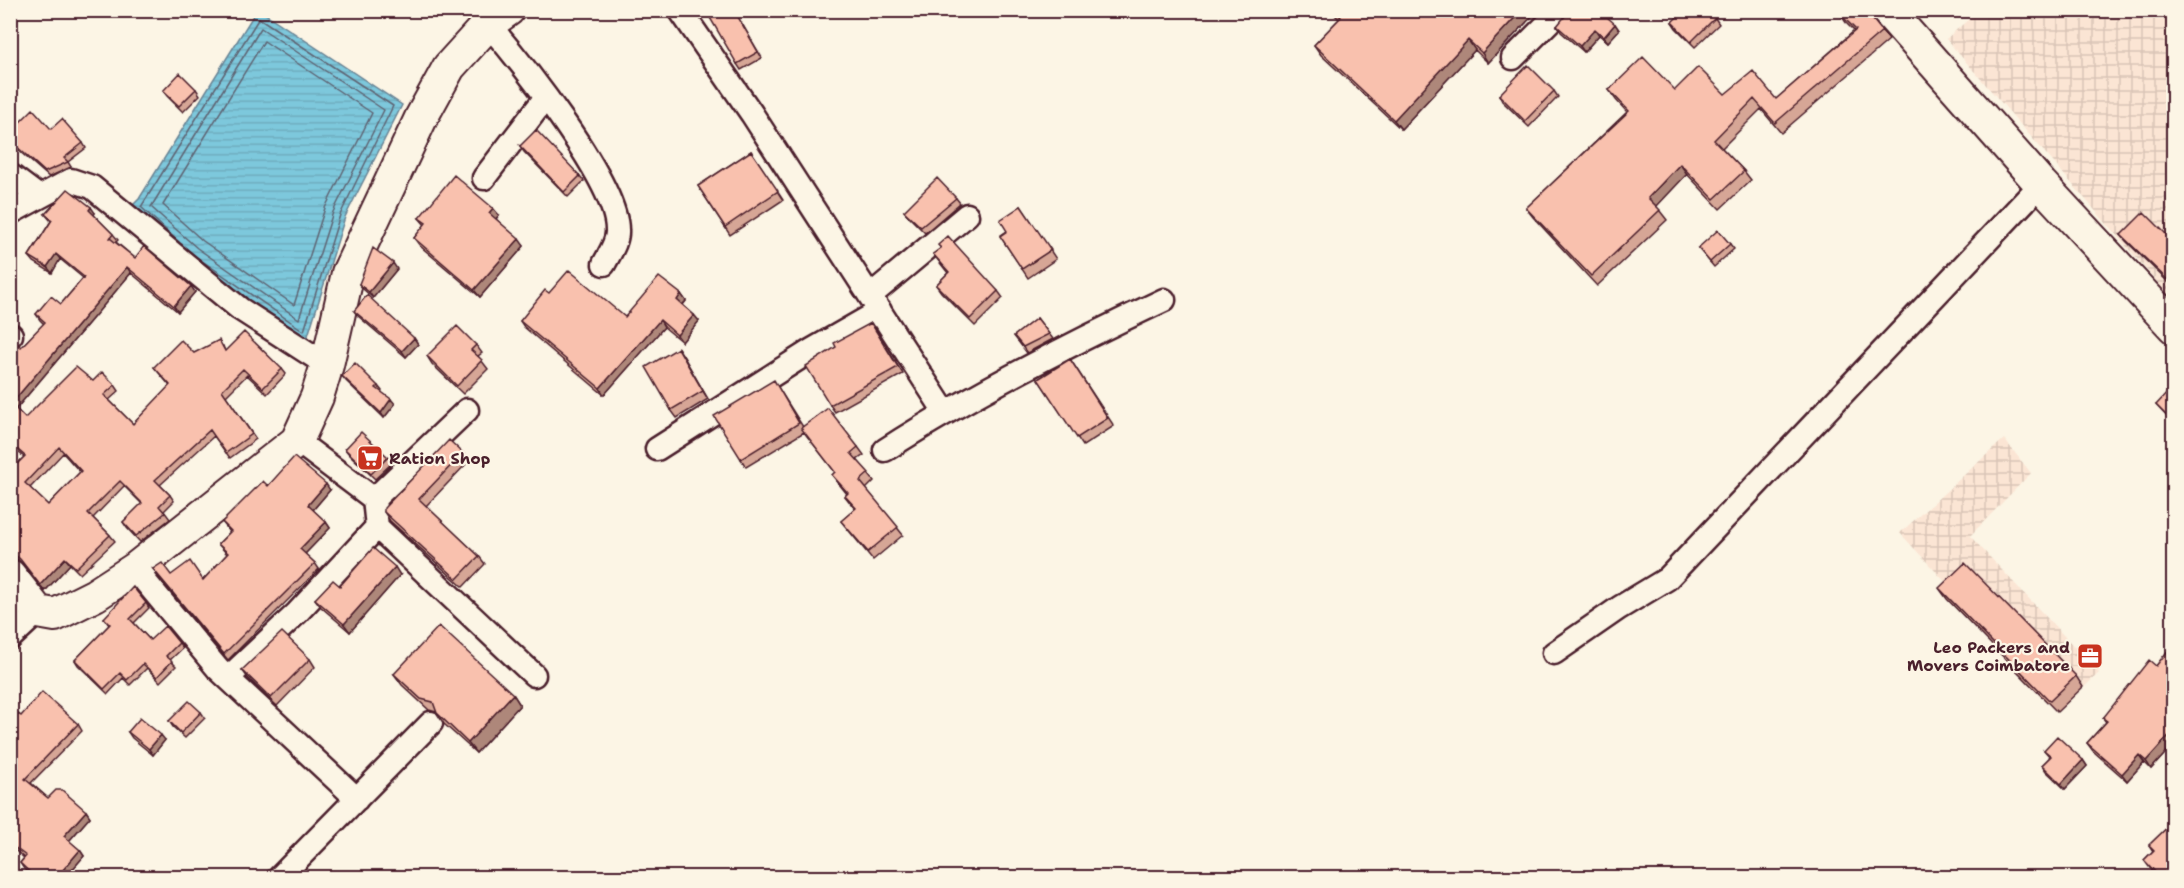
<svg xmlns="http://www.w3.org/2000/svg" width="2184" height="888" viewBox="0 0 2184 888" font-family="'Shantell Sans',sans-serif">
<style>
.industrial{fill:url(#industrial-grid)}
.water{fill:url(#water-rules);stroke:#698495;stroke-width:1.5}
.lines{fill:none;stroke-linecap:round;stroke-linejoin:round}
.shore{stroke:#5e6372;stroke-width:1.5}
.street-casing{stroke:#4a1f2b;stroke-width:27}
.secondary-casing{stroke:#4a1f2b;stroke-width:36}
.street{stroke:#fcf5e5;stroke-width:22}
.secondary{stroke:#fcf5e5;stroke-width:32}
.wall{fill:#d6a696;stroke:#4a1f2b;stroke-width:1.5;fill-rule:evenodd}
.shaded-wall{fill:#ae877a;stroke:#4a1f2b;stroke-width:1.5}
.building{fill:#f9c1ae;stroke:#4a1f2b;stroke-width:1.5;fill-rule:evenodd}
.labels{text-anchor:middle;stroke-width:4.5;stroke-linejoin:round;paint-order:stroke}
.poi-label{font-size:16px;font-weight:bold;fill:#4a1f2b;stroke:#fcf5e5;text-anchor:start}
</style>
<defs>
<pattern id="industrial-grid" width="8" height="8" patternUnits="userSpaceOnUse" patternTransform="scale(1.5)"><rect width="8" height="8" fill="#fbe5d4"/><path d="M0 4h8M4 0v8" fill="none" stroke="#d9c4b6"/></pattern>
<pattern id="water-rules" width="6" height="5" patternUnits="userSpaceOnUse" patternTransform="scale(1.5)"><rect width="6" height="5" fill="#7dc8dc"/><path d="M0 2.5h6" fill="none" stroke="#6eabbd"/></pattern>
</defs>
<rect width="100%" height="100%" fill="#fcf5e5"/>
<filter id="ink" filterUnits="userSpaceOnUse"><feTurbulence type="fractalNoise" baseFrequency=".0167" numOctaves="2"/><feDisplacementMap in="SourceGraphic" scale="12" xChannelSelector="R" yChannelSelector="G"/><feConvolveMatrix kernelMatrix="1 2 1 2 8 2 1 2 1" color-interpolation-filters="sRGB"/></filter>
<g filter="url(#ink)">
<path class="industrial" d="M1978,11H2173V300L1946,39Z
M2004,439L2031,473L1970,536L2099,673L2062,708L1900,533Z"/>
<path class="water" d="M256,11H261L402,105L345,217L306,342L189,259L130,208L139,199Z"/>
<g class="lines">
<path class="shore" d="M261,28L384,110L333,212L299,319L197,248L151,207Z
M264,41L372,113L325,208L294,305L203,241L163,205Z
M179,242L141,207L259,18L393,106L340,215L304,331L198,258"/>
<defs>
<path id="street" d="M680,10L752,114L945,412
M488,24C521,62 617,182 617,230C618,242 609,254 604,264
M1513,58L1561,10
M10,175L38,196
M484,178L546,97
M10,213L71,180L92,187L240,309L327,365
M870,296L967,215
M10,335H11
M657,449L812,350L880,311
M885,450C974,393 1068,345 1164,300
M374,499L467,410
M377,527L534,675
M135,569L218,669L357,799
M10,638L38,612
M1554,653L1619,608L1667,579L2041,184
M228,678L297,613L377,527L374,499L297,441
M279,878L431,723"/>
<path id="secondary" d="M1887,10L2041,184L2174,327
M10,576L38,612L55,615L95,595L135,569L297,441L317,397L327,365L348,273L421,118L449,67L488,24L508,10"/>
</defs>
<use href="#street" class="street-casing"/>
<use href="#secondary" class="secondary-casing"/>
<use href="#street" class="street"/>
<use href="#secondary" class="secondary"/>
</g>
<path class="wall" d="M719,10H734L762,58L741,70L737,64Z
M1330,10H1538L1488,63L1475,50L1401,129L1321,55L1314,45L1339,19Z
M1840,14L1882,31L1889,40L1781,133L1761,109L1722,148L1744,171L1751,180L1720,209L1687,174L1656,206L1667,220L1597,286L1533,217L1526,208L1627,112L1616,100L1609,90H1675L1776,99L1854,31L1847,24Z
M1715,18L1719,24L1695,47L1676,28L1672,22Z
M1615,24L1619,30L1608,42L1599,35L1584,52L1561,32L1557,26Z
M196,89L200,95L183,112L167,96L163,91Z
M1554,91L1558,97L1529,127L1502,101L1499,95Z
M10,120L17,125L51,129L83,143L86,148L68,162L71,167L49,177L18,150L16,154L10,149Z
M520,146L580,176L584,181L568,197L524,152Z
M751,151L783,200L730,235L698,186Z
M10,190L14,195L10,198Z
M956,198L960,203L925,233L908,216L904,211Z
M1021,206L1056,259L1028,278L1000,236L1007,231Z
M95,213L94,215L113,234L118,240L116,242L135,258L195,292L178,312L131,273L16,409L25,418L93,381L115,385L119,391L109,400L133,424L170,386L154,367L194,353L223,346L225,351L282,369L286,374L267,394L247,375L226,396L256,439L230,458L214,436L160,485L170,495L174,501L164,511L170,519L140,542L127,528L123,522L142,504L124,486L93,518L110,535L115,541L80,574L70,564L45,591L24,565L10,553V471L24,457L10,446V341L21,347L44,324L40,320L36,314L61,304L83,278L60,259L52,273L34,262L29,256L51,221L45,214ZM63,453L80,472L48,505L30,488Z
M499,215L496,219L524,246L480,297L420,246L414,238L425,225L419,218Z
M2121,235L2174,242V294L2169,288L2171,285L2126,241Z
M1730,244L1734,249L1714,267L1698,248Z
M938,245L998,291L1003,298L975,326L941,292L936,285L948,273L933,254L941,248Z
M397,269L373,298L363,289L359,284Z
M549,293L625,317L681,294L686,301L683,305L694,315L699,321L682,342L664,327L604,395L524,327L520,321Z
M354,311L414,338L418,344L406,357L358,316Z
M10,313L16,319L10,322Z
M1037,318L1053,339L1027,353L1014,336Z
M871,323L903,374L835,412L830,405L836,347Z
M476,345L482,353L478,356L488,369L463,394L432,364L427,356Z
M678,348L708,399L677,418L671,410Z
M1070,359L1114,426L1083,446L1038,379Z
M342,376L378,386L382,391L381,392L395,404L384,418L346,381Z
M779,389L803,427L858,447L864,455L857,460L874,481L866,489L903,535L873,560L841,521L855,509L845,496L847,494L832,475L835,472L804,432L746,467L741,459Z
M2174,398V414L2169,419L2156,405Z
M345,449L388,457L392,463L375,479L349,454Z
M463,453L469,461L426,506L479,556L485,564L463,587L390,521L384,512Z
M330,490L313,510L326,522L330,528L305,554L315,563L319,569L228,660L153,569L171,575L203,580L227,554L218,544L230,532L222,522Z
M400,575L350,632L321,607L315,599L340,586Z
M1939,588L2076,676L2083,687L2057,712L1947,599Z
M146,603L149,608L134,623L150,640L179,643L183,648L170,660L176,666L160,682L147,668L130,685L123,678L108,694L78,665L75,660L109,625L104,618Z
M2174,643V744L2151,769L2144,762L2127,781L2093,751L2087,743L2106,722L2103,718L2156,666Z
M310,659L315,667L277,706L248,678L242,670Z
M394,674L513,694L520,705L476,753L444,724L436,712L429,710L402,685Z
M10,708L21,716L78,724L82,731L31,783L48,798L86,811L90,817L69,841L80,850L84,856L65,878H33L24,869L20,863L24,858L10,846Z
M201,712L205,718L185,738L173,727L169,721Z
M128,732L165,740L153,755L132,738Z
M2044,750L2083,760L2087,766L2065,789L2046,771L2042,765L2050,757Z
M2174,821V878H2159L2152,871L2144,860L2153,851L2149,845Z"/>
<path class="shaded-wall" d="M1522,10H1538L1488,63L1482,53Z
M1615,24L1619,30L1608,42L1604,37Z
M1595,29L1599,35L1584,52L1580,46Z
M1468,40L1475,50L1401,129L1394,120Z
M15,145L18,150L16,154L12,149Z
M1680,164L1687,174L1655,208L1648,198Z
M91,207L95,213L93,216L89,210Z
M493,208L499,215L494,221L489,213Z
M519,239L524,246L480,297L474,290Z
M56,254L60,259L52,273L47,267Z
M393,263L397,269L373,298L369,292Z
M127,267L131,273L15,410L11,404Z
M191,286L195,292L178,312L174,306Z
M681,294L686,301L681,306L677,300Z
M694,315L699,321L682,342L677,335Z
M660,320L664,327L604,395L600,388Z
M414,338L418,344L406,357L402,351Z
M678,348L684,357L708,399L703,391Z
M391,399L395,404L384,418L381,413Z
M326,484L330,490L312,511L308,505Z
M326,522L330,528L304,555L300,549Z
M65,558L70,564L45,591L40,585Z
M395,567L400,575L350,632L344,624Z
M513,694L520,705L476,753L468,743Z
M2174,730V744L2151,769L2146,761Z
M161,735L165,740L153,755L149,749Z
M2139,755L2144,762L2127,781L2122,774Z
M2083,760L2087,766L2065,789L2061,784Z
M86,811L90,817L68,842L64,836Z
M80,850L84,856L65,878H56Z"/>
<path class="building" d="M719,10H734L758,52L737,64L709,16Z
M1334,10H1522L1482,53L1468,40L1394,120L1314,45L1341,17Z
M1570,10H1599L1615,24L1604,37L1595,29L1580,46L1557,26Z
M1684,10H1707L1715,18L1691,42L1672,22Z
M1843,10H1865L1882,31L1775,123L1754,99L1714,140L1744,171L1714,199L1680,164L1648,198L1660,210L1591,276L1526,208L1629,111L1609,90L1643,57L1675,90L1698,67L1725,94L1753,71L1776,99L1856,30L1840,14Z
M1528,65L1554,91L1525,121L1499,95Z
M180,73L196,89L179,106L163,91Z
M33,109L51,129L62,119L83,143L64,158L68,162L45,172L15,145L12,149L10,147V120L17,125Z
M536,130L580,176L564,192L520,146Z
M751,151L778,191L725,227L698,186Z
M454,175L493,208L489,213L519,239L474,290L414,238L426,223L419,218Z
M937,178L956,198L921,227L904,211Z
M68,189L91,207L89,210L113,234L110,238L135,258L144,246L191,286L174,306L127,267L11,404L25,418L76,367L93,381L102,372L115,385L104,395L133,424L170,385L154,367L181,340L194,353L219,340L225,351L244,332L282,369L263,388L243,369L222,390L252,434L226,453L210,430L155,480L170,495L159,506L165,513L136,536L123,522L142,503L120,481L88,513L110,535L76,568L65,558L40,585L20,559L10,551V471L25,456L10,443V341H14L21,347L45,322L36,314L51,296L61,304L84,277L56,254L47,267L29,256L52,220L45,214ZM59,447L81,471L48,505L25,483Z
M1021,206L1051,250L1022,269L1000,236L1007,231L1000,220Z
M2144,212L2174,242V291L2169,288L2172,284L2121,235Z
M1718,230L1730,244L1710,262L1698,248Z
M948,236L998,291L970,319L936,285L949,272L933,254L941,248L938,245Z
M373,248L393,263L369,292L359,284Z
M569,270L625,317L659,277L681,294L677,300L694,315L677,335L660,320L600,388L520,321L545,290L549,293Z
M367,295L414,338L402,351L354,311Z
M1037,318L1049,334L1023,347L1014,336Z
M871,323L898,367L830,405L806,366L836,347L834,343Z
M457,326L476,345L471,350L482,360L457,386L427,356Z
M678,348L703,391L671,410L646,367Z
M1070,359L1108,418L1077,438L1038,379Z
M355,363L378,386L376,388L391,399L381,413L342,376Z
M774,380L799,423L741,459L714,416Z
M2168,392L2174,398V410L2167,416L2156,405Z
M828,408L858,447L851,453L869,473L860,481L898,527L868,552L841,521L856,508L845,496L848,493L832,475L835,472L801,428Z
M361,432L388,457L371,474L345,449Z
M449,440L463,453L419,499L479,556L457,579L384,512V508Z
M294,457L326,484L308,505L326,522L300,549L315,563L224,654L153,569L162,563L171,575L190,561L203,580L228,553L218,544L231,531L222,522L263,481L268,486Z
M373,548L395,567L344,624L315,599L333,580L340,586Z
M1965,563L2076,676L2050,701L1939,588Z
M133,587L146,603L130,619L150,640L165,626L179,643L166,656L172,661L157,677L143,664L127,680L120,673L104,689L75,660L110,624L104,618Z
M439,626L513,694L468,743L437,713L433,702L421,699L394,674Z
M282,632L310,659L271,698L242,670Z
M2174,643V730L2146,761L2139,755L2122,774L2087,743L2107,721L2103,718L2149,660L2156,666Z
M42,692L78,724L25,779L48,798L56,790H62L86,811L64,836L80,850L56,878H36L20,863L26,856L10,844V708L21,716Z
M189,701L201,712L181,733L169,721Z
M140,718L161,735L149,749L128,732Z
M2057,736L2083,760L2061,784L2042,765L2051,756L2044,750Z
M2174,821V878H2161L2144,860L2154,850L2149,845Z"/>
</g>
<defs>
<symbol id="supermarket-square" viewBox="-11 -11 22 22"><rect x="-9" y="-9" width="18" height="18" rx="4" fill="#c8321e" stroke="#fcf5e5"/><path d="M-6-5.5h2.5l.6 2H6L4.5 2H-2.5L-4.4-4H-6ZM-1.5 3.2a1.3 1.3 0 1 0 .1 0ZM3 3.2a1.3 1.3 0 1 0 .1 0Z" fill="#fff"/></symbol>
<symbol id="office-square" viewBox="-11 -11 22 22"><rect x="-9" y="-9" width="18" height="18" rx="4" fill="#c8321e" stroke="#fcf5e5"/><path d="M-6-3h4V-5.5h4V-3h4V5H-6ZM-1-4.5V-3h2v-1.5ZM-6 0V1H6V0Z" fill="#fff"/></symbol>
</defs>
<g fill-rule="evenodd">
<use href="#supermarket-square" x="355" y="443" width="30" height="30"/>
<use href="#office-square" x="2075" y="641" width="30" height="30"/>
</g>
<g class="labels">
<g class="poi-label">
<text x="389" y="464">Ration Shop</text>
<text x="2070" y="653" text-anchor="end">Leo Packers and<tspan x="2070" dy="18">Movers Coimbatore</tspan></text>
</g>
</g>
<rect width="2184" height="888" fill="none" stroke="#fcf5e5" stroke-width="36"/>
<rect x="18" y="18" width="2148" height="852" fill="none" stroke="#4a1f2b" stroke-width="2" filter="url(#ink)"/>
</svg>
